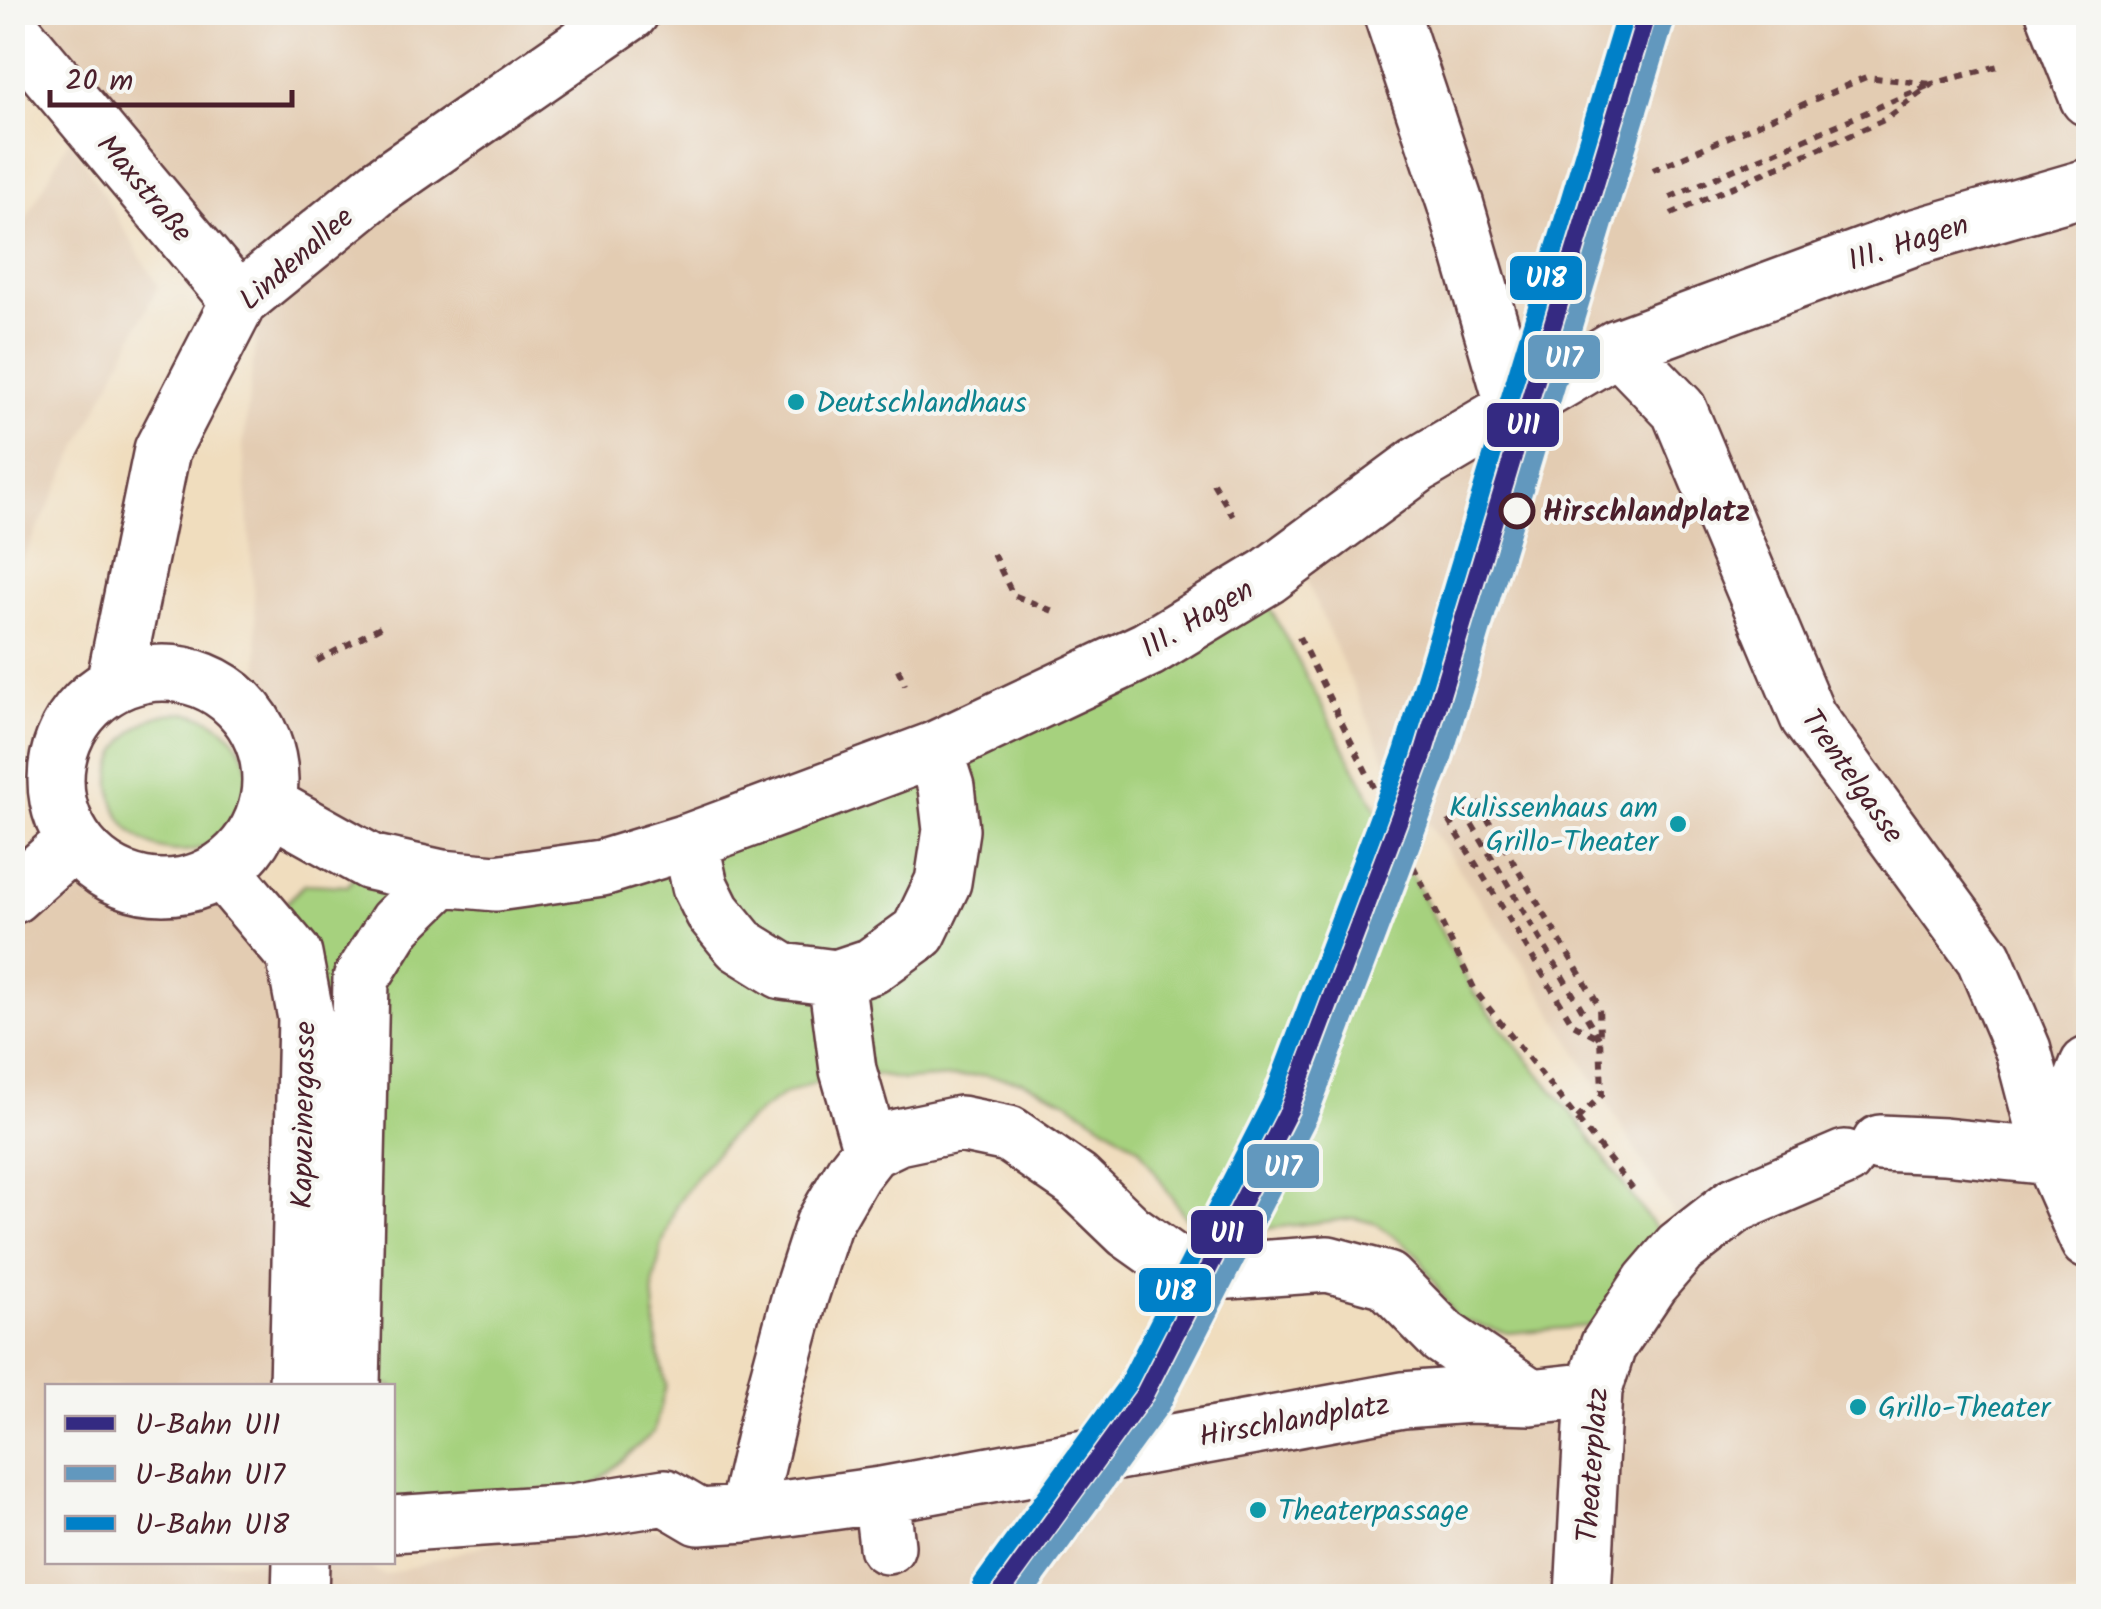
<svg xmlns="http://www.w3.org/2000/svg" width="2101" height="1609" viewBox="0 0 2101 1609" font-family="Kalam,sans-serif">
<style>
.built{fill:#e3ccb2}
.green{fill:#a6d17e;stroke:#787854;stroke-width:2.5}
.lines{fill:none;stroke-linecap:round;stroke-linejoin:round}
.minor-casing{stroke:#633c41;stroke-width:60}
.path{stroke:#633c41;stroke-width:6;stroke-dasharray:8 8;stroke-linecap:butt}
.minor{stroke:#fff;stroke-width:55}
.metro-1-casing{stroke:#f6f6f2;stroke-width:25}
.metro-2-casing{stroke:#f6f6f2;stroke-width:25}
.metro-3-casing{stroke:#f6f6f2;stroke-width:25}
.metro-1{stroke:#342a82;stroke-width:18}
.metro-2{stroke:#6298be;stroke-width:18}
.metro-3{stroke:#0080c8;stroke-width:18}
.culture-dot{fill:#0f9aa8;stroke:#f6f6f2;stroke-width:4}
.stop-dot{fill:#f6f6f2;stroke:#4a1f2b;stroke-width:5}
.labels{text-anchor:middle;stroke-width:8;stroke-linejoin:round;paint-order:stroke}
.street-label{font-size:30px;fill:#4a1f2b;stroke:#f6f6f2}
.culture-label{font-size:30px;fill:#0d838f;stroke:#f6f6f2;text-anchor:start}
.stop-label{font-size:30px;font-weight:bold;fill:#4a1f2b;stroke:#f6f6f2;text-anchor:start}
.line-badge{stroke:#f6f6f2;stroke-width:4}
.badge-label{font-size:28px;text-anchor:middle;font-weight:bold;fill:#fff}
</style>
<rect width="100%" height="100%" fill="#f6f6f2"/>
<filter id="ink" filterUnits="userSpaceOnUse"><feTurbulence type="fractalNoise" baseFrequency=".01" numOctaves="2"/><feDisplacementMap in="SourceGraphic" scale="20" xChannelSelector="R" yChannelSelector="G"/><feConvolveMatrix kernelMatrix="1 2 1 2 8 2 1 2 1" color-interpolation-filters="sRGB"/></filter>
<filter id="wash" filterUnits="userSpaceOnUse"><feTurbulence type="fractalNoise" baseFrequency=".0048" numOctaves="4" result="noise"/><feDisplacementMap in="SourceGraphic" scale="40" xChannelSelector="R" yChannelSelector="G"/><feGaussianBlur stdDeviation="2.25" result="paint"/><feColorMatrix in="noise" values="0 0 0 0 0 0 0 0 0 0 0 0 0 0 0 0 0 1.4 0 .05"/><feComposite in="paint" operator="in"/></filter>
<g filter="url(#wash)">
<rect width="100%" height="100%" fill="#f0ddbe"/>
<path class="built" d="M12,13H624L242,289Z
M635,13H2088V1596H13L12,918L88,862L120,884L160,892L196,887L222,876L282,965L286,1386H48V1562H359L384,1575L570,1519L669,1531L1409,1417L1603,1409L1695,1250L1527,969L1388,765L1306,580L1037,695L497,879L272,801L274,771L264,734L243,446L261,296Z
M70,138L158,286L13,579V243Z"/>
<path class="green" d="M1262,593L1474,993L1576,1119L1658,1232L1600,1325L1508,1333L1456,1319L1417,1254L1377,1224L1354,1218L1238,1232L1209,1229L1185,1217L1139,1148L1069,1102L1022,1081L984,1075L904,1080L847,1070L785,1094L764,1108L731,1135L702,1169L676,1205L662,1245L653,1287L658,1352L666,1385L654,1432L574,1502L393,1513L392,1386H305L280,909L305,884L348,886L363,863L599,874Z
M111 782a69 69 0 1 1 138 0a69 69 0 1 1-138 0Z"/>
</g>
<g filter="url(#ink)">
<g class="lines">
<defs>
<path id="minor" d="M1391,12L1456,206L1514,407
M2054,12L2088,98
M12,30L239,301
M1618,347L1679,410L1808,717L1984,958L2023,1050L2051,1157L2088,1241
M56 780a107 107 0 1 1 214 0a107 107 0 1 1-214 0Z
M114,684L162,450L239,301L379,187L631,12
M268,805L370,862L442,878L496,883L602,868L690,841L934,750L1148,649L1268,576L1418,465L1618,347L1912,238L2088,187
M690,841L700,886L713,912L740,945L782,971L836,978
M222,870L294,955L306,1018L297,1386
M12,896L74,841
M1880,1143L1944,1146L2051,1157
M871,1150L848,1070L836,978L872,966L919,932L943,882L951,830L946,787L934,750
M2051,1157L2088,1065
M352,1386L361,979L396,923L442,878
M881,1495L887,1546
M746,1514L776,1385L800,1296L823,1225L853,1173L871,1150L898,1137L960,1124L1009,1134L1077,1181L1129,1231L1181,1268L1229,1271L1328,1264L1387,1280L1443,1337L1531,1397
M392,1524L573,1512L665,1497L699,1517L746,1514L881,1495L1403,1400L1469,1395L1531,1397L1594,1390
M300,1596L301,1562
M1583,1596L1594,1390L1608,1346L1650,1283L1680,1248L1735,1205L1845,1158"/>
</defs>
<use href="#minor" class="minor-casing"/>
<path class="path" d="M1653,170L1866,77L1932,84L1666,199
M1671,214L1886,119L1932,84L1998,66
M1213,483L1233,516
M993,554L1013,595L1058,613
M1299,637L1476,992L1635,1192
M317,661L382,626
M898,669L905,685
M1478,803L1599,1006L1602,1095L1577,1119
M1464,811L1599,1038
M1449,820L1573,1024L1599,1038"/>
<use href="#minor" class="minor"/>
<defs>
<path id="metro-1" d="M998,1596L1144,1395L1289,1110L1422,758L1647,12"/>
<path id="metro-2" d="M1022,1596L1161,1405L1308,1117L1441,764L1666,18"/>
<path id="metro-3" d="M982,1584L1127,1385L1271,1102L1403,752L1626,12"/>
</defs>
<use href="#metro-1" class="metro-1-casing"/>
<use href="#metro-2" class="metro-2-casing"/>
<use href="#metro-3" class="metro-3-casing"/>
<use href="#metro-1" class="metro-1"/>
<use href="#metro-2" class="metro-2"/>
<use href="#metro-3" class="metro-3"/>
</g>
</g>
<g class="culture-dot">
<circle cx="796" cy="402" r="10"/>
<circle cx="1678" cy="824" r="10"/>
<circle cx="1858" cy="1407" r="10"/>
<circle cx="1258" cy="1510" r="10"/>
</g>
<circle class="stop-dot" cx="1517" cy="511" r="16"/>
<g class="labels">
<g class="street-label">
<text transform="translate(145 188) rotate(50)" y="10">Maxstraße</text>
<text transform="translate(1908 242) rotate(-18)" y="10">III. Hagen</text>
<text transform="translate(296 258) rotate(-41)" y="10">Lindenallee</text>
<text transform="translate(1197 618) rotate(-31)" y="10">III. Hagen</text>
<text transform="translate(1853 776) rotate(55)" y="10">Trentelgasse</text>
<text transform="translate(303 1115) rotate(-89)" y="10">Kapuzinergasse</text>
<text transform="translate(1294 1420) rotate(-10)" y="10">Hirschlandplatz</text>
<text transform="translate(1592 1465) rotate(-86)" y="10">Theaterplatz</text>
</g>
<g class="culture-label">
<text x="816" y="412">Deutschlandhaus</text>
<text x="1658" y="817" text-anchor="end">Kulissenhaus am<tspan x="1658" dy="34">Grillo-Theater</tspan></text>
<text x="1878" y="1417">Grillo-Theater</text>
<text x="1278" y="1520">Theaterpassage</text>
</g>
<g class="stop-label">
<text x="1543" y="521">Hirschlandplatz</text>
</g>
</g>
<g class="line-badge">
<rect x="1508" y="254" width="76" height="48" rx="10" fill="#0080c8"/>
<rect x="1526" y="333" width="76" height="48" rx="10" fill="#6298be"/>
<rect x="1485" y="401" width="76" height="48" rx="10" fill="#342a82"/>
<rect x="1245" y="1142" width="76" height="48" rx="10" fill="#6298be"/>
<rect x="1189" y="1208" width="76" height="48" rx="10" fill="#342a82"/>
<rect x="1137" y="1266" width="76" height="48" rx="10" fill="#0080c8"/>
</g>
<g class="badge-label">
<text x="1546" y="287">U18</text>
<text x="1564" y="367">U17</text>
<text x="1523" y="434">U11</text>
<text x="1283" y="1176">U17</text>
<text x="1227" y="1242">U11</text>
<text x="1175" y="1300">U18</text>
</g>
<rect width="2101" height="1609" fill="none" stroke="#f6f6f2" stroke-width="50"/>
<rect x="45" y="1384" width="350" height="180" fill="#f6f6f2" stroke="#b1a0a2" stroke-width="2.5"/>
<rect x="65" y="1416" width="50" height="15" fill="#342a82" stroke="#b1a0a2" stroke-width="2.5"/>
<text x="135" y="1434" font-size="30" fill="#4a1f2b">U-Bahn U11</text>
<rect x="65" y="1466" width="50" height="15" fill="#6298be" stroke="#b1a0a2" stroke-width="2.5"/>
<text x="135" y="1484" font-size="30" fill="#4a1f2b">U-Bahn U17</text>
<rect x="65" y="1516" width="50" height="15" fill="#0080c8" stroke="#b1a0a2" stroke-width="2.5"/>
<text x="135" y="1534" font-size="30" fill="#4a1f2b">U-Bahn U18</text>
<path d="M50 90v15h242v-15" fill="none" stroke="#4a1f2b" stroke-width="5"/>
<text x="65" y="90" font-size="30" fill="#4a1f2b" stroke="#f6f6f2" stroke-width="8" paint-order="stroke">20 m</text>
</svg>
